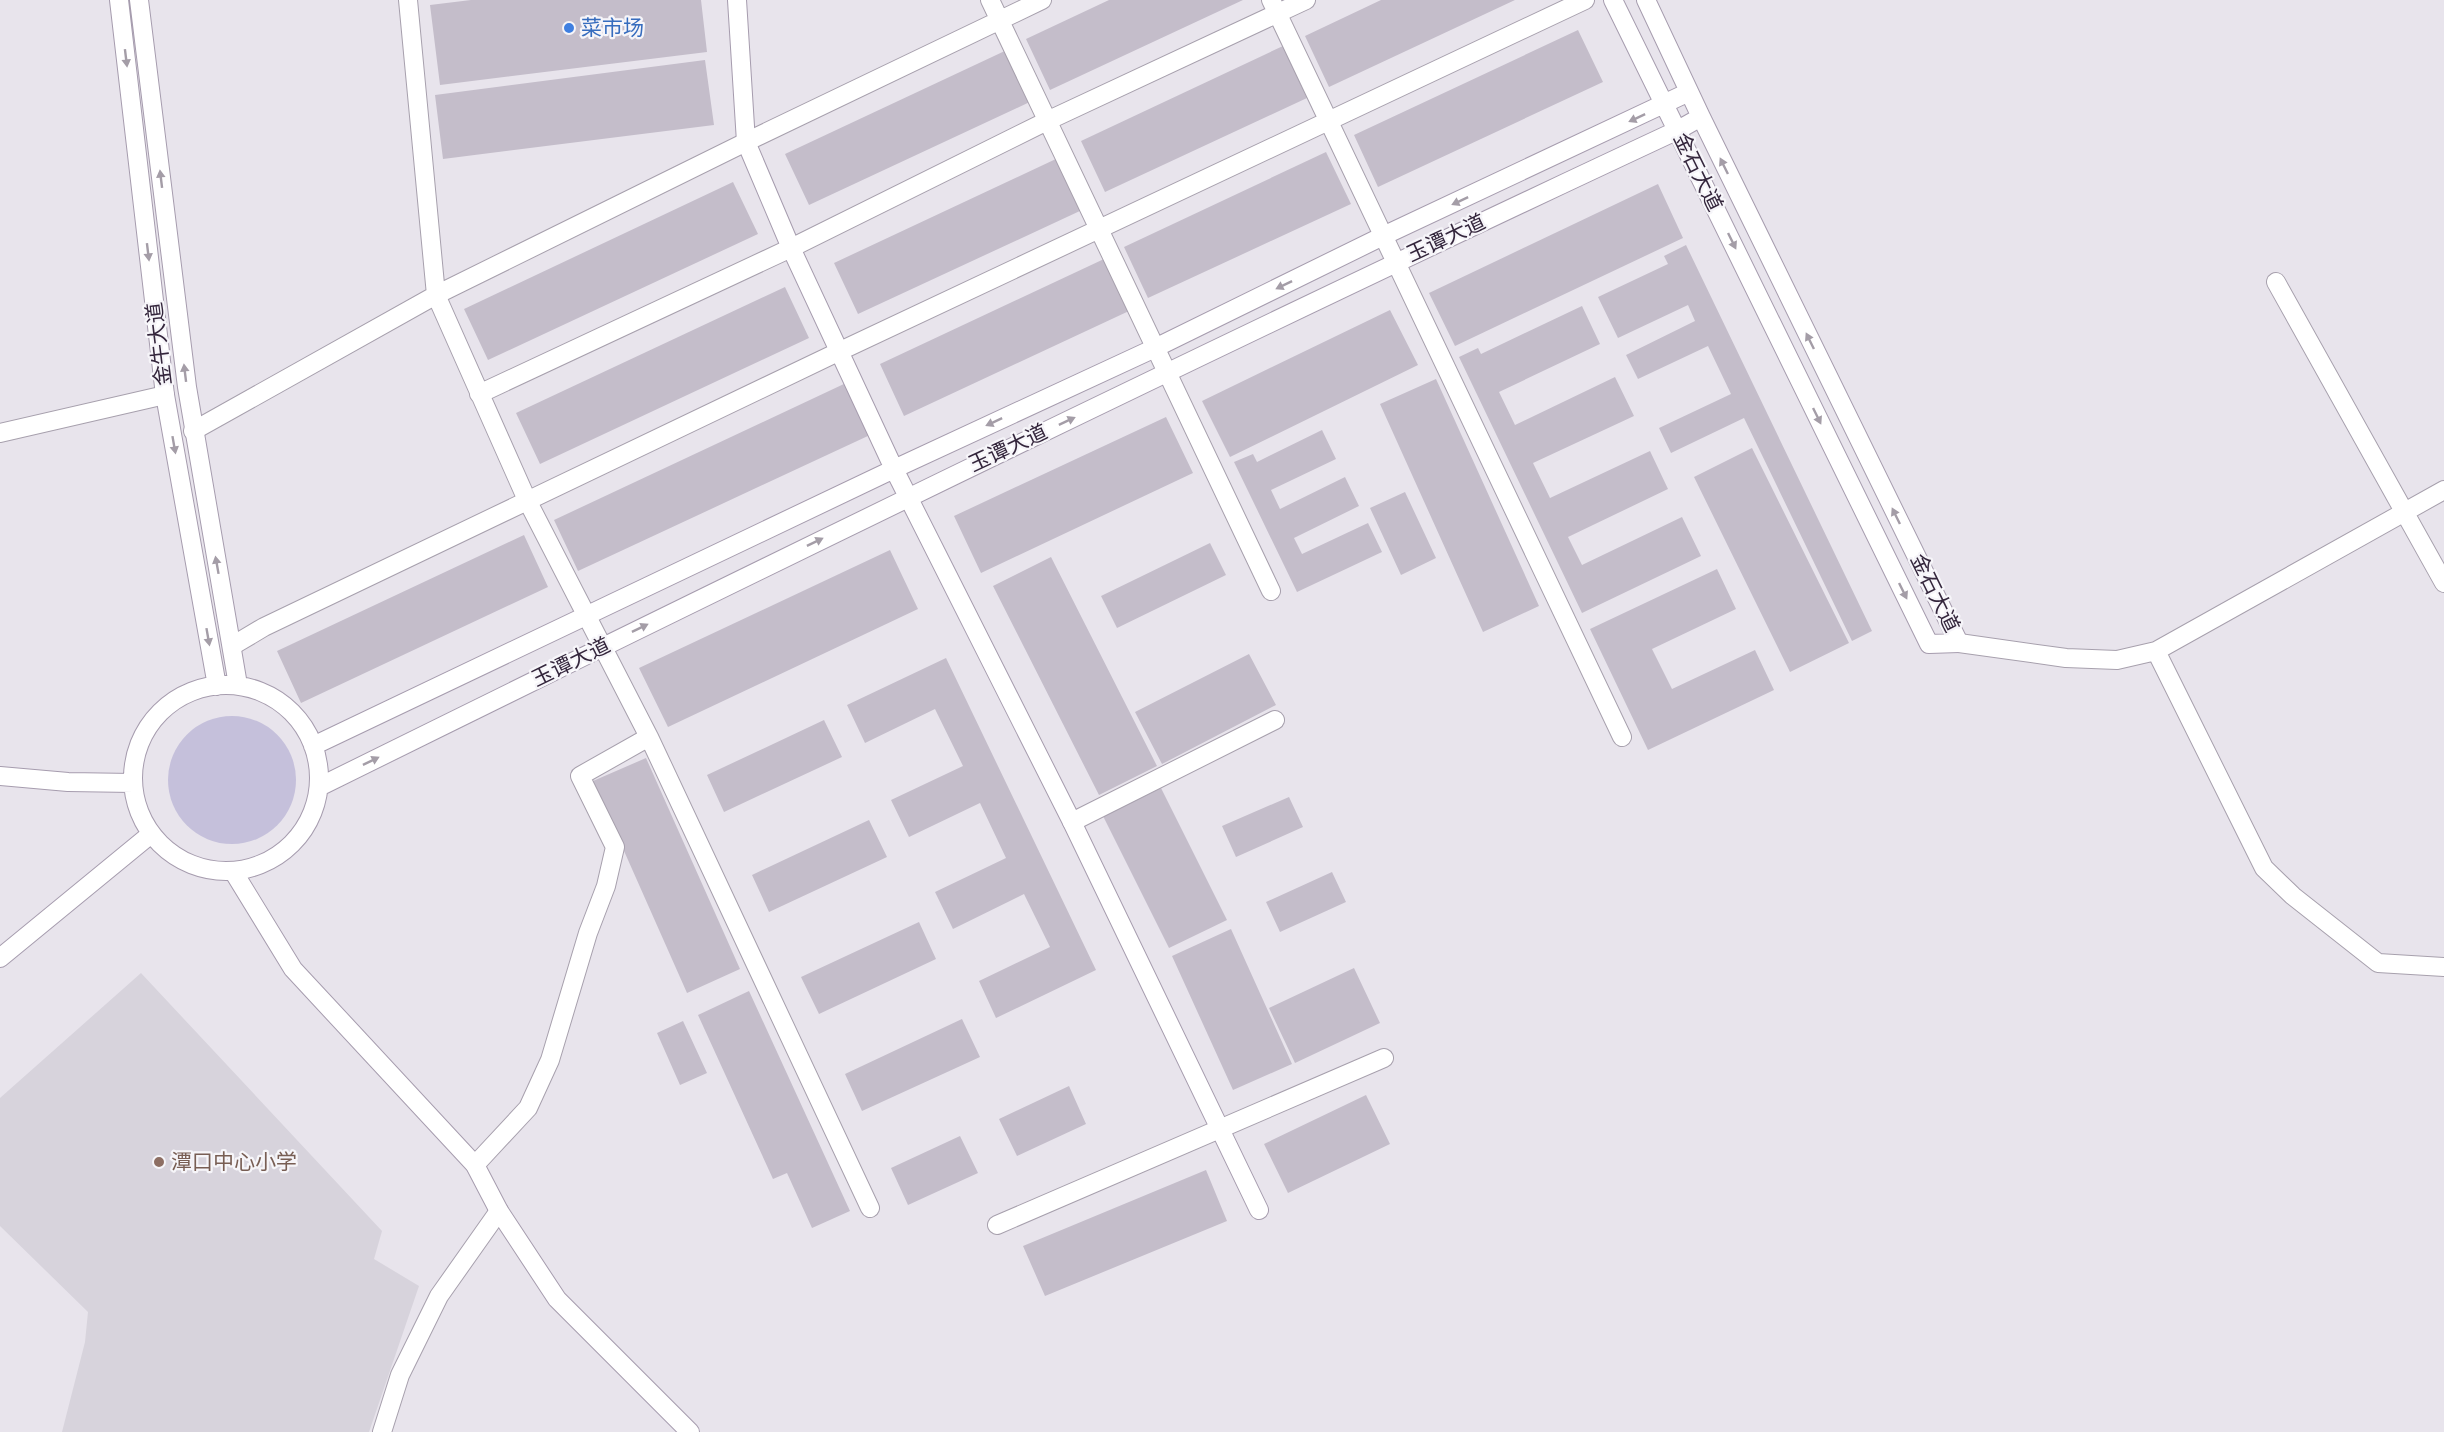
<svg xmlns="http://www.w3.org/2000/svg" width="2444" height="1432" viewBox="0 0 2444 1432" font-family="Overpass,'Noto Sans SC',sans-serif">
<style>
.built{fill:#d7d3dc}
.green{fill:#c5c0db}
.building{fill:#c4bdca}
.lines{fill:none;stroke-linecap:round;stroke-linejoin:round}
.street-casing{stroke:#a7a0ad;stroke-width:20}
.secondary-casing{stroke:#a69cae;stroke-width:20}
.street{stroke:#fff;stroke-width:18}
.secondary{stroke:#fff;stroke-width:18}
.oneway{fill:#a49da7}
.shop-dot{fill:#3f7fe0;stroke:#f6f5f9;stroke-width:2}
.education-dot{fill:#8d6e63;stroke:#f6f5f9;stroke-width:2}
.labels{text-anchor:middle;stroke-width:4.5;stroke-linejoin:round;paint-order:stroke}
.shop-label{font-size:21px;fill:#366cbe;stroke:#f6f5f9;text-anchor:start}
.street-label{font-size:21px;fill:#34263c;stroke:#f6f5f9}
.education-label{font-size:21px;fill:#785e54;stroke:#f6f5f9;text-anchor:start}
</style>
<rect width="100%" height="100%" fill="#e8e4ec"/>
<path class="built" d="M141,973L382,1231L374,1259L419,1286L369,1432H62L85,1342L88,1312L0,1226V1098Z"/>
<path class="green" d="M168 780a64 64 0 1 1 128 0a64 64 0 1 1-128 0Z"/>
<path class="building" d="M471,0H701L707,52L440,85L430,5Z
M1109,0H1243L1050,90L1026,39Z
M1381,0H1515L1329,87L1305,36Z
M1578,30L1603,82L1378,187L1354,135Z
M1283,46L1307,98L1105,192L1081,141Z
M1009,49L1034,100L809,205L785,154Z
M705,60L714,125L443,159L435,95Z
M1326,152L1351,204L1148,298L1124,247Z
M1058,158L1082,210L858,314L834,263Z
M733,182L758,234L488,360L464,309Z
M1658,184L1683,238L1455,346L1429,293Z
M1686,245L1872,631L1852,641L1744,418L1671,453L1659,428L1731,394L1708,346L1638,379L1626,355L1695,321L1688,305L1618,338L1598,297L1668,264L1664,256Z
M1104,259L1129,311L904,416L880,364Z
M785,287L809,338L540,464L516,413Z
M1582,306L1600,344L1499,392L1515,425L1615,377L1634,416L1533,463L1550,498L1650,451L1668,489L1568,537L1582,565L1682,517L1701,556L1582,613L1459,357L1478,348L1481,354Z
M1390,310L1418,365L1230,457L1202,401Z
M1436,379L1539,606L1483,632L1380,404Z
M846,383L870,435L578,571L554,520Z
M1166,417L1193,473L981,573L954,516Z
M1322,430L1336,459L1271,490L1280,509L1345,477L1359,506L1294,538L1302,554L1368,523L1382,552L1297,592L1234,462L1253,454L1257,462Z
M1752,448L1849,643L1790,672L1694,477Z
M1405,492L1436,558L1401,575L1370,508Z
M524,535L548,587L301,703L277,651Z
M1210,543L1226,575L1117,628L1101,596Z
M890,550L918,609L668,727L639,668Z
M1051,557L1157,766L1099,795L993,586Z
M1717,569L1736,609L1652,649L1672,689L1755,650L1774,690L1648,750L1590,629Z
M1249,654L1276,705L1162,764L1135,712Z
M946,658L1096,970L996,1018L979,981L1050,947L1024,894L953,929L935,892L1006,858L980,803L909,837L891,800L963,766L935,709L865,743L847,705Z
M824,720L842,757L724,812L707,775Z
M646,758L740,969L687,993L593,781Z
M1161,788L1227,920L1169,948L1103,816Z
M1289,797L1303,827L1236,857L1222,826Z
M869,820L887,857L769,912L752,875Z
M1332,872L1346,902L1280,932L1266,902Z
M919,922L936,959L819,1014L801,977Z
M1231,929L1292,1064L1233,1090L1172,956Z
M1354,968L1380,1023L1295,1063L1269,1008Z
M749,991L850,1211L812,1228L787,1173L773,1179L698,1015Z
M962,1019L980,1057L862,1111L845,1074Z
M683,1021L707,1073L680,1085L657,1033Z
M1069,1086L1086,1124L1017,1156L999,1119Z
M1366,1095L1390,1144L1288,1193L1264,1144Z
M960,1136L978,1173L908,1205L891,1168Z
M1206,1170L1227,1221L1045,1296L1023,1246Z"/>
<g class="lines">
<defs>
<path id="street" d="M408,0L436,295L527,500L649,737L580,776L615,847L606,886L588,933L550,1060L528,1108L475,1165
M990,0L1271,591
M1271,0L1622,737
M2276,282L2444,583
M479,394L791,248L1047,121L1306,0
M193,431L436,295L746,142L1042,0
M0,433L165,395
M1959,643L2066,658L2117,660L2156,651L2444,490
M232,646L264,627L838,352L1585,0
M2156,651L2264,868L2293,896L2378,963L2444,967
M649,737L870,1208
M1072,822L1275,720
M997,1225L1384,1058
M382,1432L400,1375L439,1296L499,1211"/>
<path id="secondary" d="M119,0L165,395L217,686
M139,0L187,387L238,685
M737,0L746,142L791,248L894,469L1072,822L1259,1210
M1613,0L1929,644L1959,643L1701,117L1646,0
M133 778a93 93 0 1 1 186 0a93 93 0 1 1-186 0Z
M313,746L894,469L1155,348L1383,236L1689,92
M0,776L68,782L133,783
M319,787C770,564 1222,343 1678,130L1701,117
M233,871L293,969L475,1165L499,1211L557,1299L690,1432
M0,958L151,834"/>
</defs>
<use href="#street" class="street-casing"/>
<use href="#secondary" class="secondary-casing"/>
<use href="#street" class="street"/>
<use href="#secondary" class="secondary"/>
</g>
<defs><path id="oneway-solid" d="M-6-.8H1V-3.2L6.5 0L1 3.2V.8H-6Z" transform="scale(1.5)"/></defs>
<g class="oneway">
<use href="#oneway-solid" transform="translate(126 58) rotate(83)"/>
<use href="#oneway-solid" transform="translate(1637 118) rotate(155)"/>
<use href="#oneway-solid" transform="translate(1724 166) rotate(-116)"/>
<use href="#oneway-solid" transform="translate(161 179) rotate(-97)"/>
<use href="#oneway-solid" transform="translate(1460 201) rotate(155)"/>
<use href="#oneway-solid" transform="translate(1732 241) rotate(64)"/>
<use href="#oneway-solid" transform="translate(148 252) rotate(83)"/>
<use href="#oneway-solid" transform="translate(1284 285) rotate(154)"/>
<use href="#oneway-solid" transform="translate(1810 341) rotate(-116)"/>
<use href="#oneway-solid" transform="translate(185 373) rotate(-97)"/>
<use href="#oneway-solid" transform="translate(1817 416) rotate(64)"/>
<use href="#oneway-solid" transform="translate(1067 421) rotate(-25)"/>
<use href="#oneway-solid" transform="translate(994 422) rotate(155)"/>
<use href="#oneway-solid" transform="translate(174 445) rotate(80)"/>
<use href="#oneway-solid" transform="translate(1896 516) rotate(-116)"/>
<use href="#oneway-solid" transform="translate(815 542) rotate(-26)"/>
<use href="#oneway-solid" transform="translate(217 565) rotate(-100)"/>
<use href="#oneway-solid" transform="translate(1903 591) rotate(64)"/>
<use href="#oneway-solid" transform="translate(640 628) rotate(-26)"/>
<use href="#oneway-solid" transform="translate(208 637) rotate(80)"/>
<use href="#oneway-solid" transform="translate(371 761) rotate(-26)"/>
</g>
<circle class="shop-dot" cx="569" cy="28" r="6"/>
<circle class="education-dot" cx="159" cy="1162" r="6"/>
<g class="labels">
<g class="shop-label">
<text x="581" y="35">菜市场</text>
</g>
<g class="street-label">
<text transform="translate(1698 172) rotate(64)" y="7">金石大道</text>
<text transform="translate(1446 238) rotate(-25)" y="7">玉谭大道</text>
<text transform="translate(159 344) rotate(-97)" y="7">金牛大道</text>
<text transform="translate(1008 448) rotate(-25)" y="7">玉谭大道</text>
<text transform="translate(1935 593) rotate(64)" y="7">金石大道</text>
<text transform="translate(571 662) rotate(-26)" y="7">玉谭大道</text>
</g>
<g class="education-label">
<text x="171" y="1169">潭口中心小学</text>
</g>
</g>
</svg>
